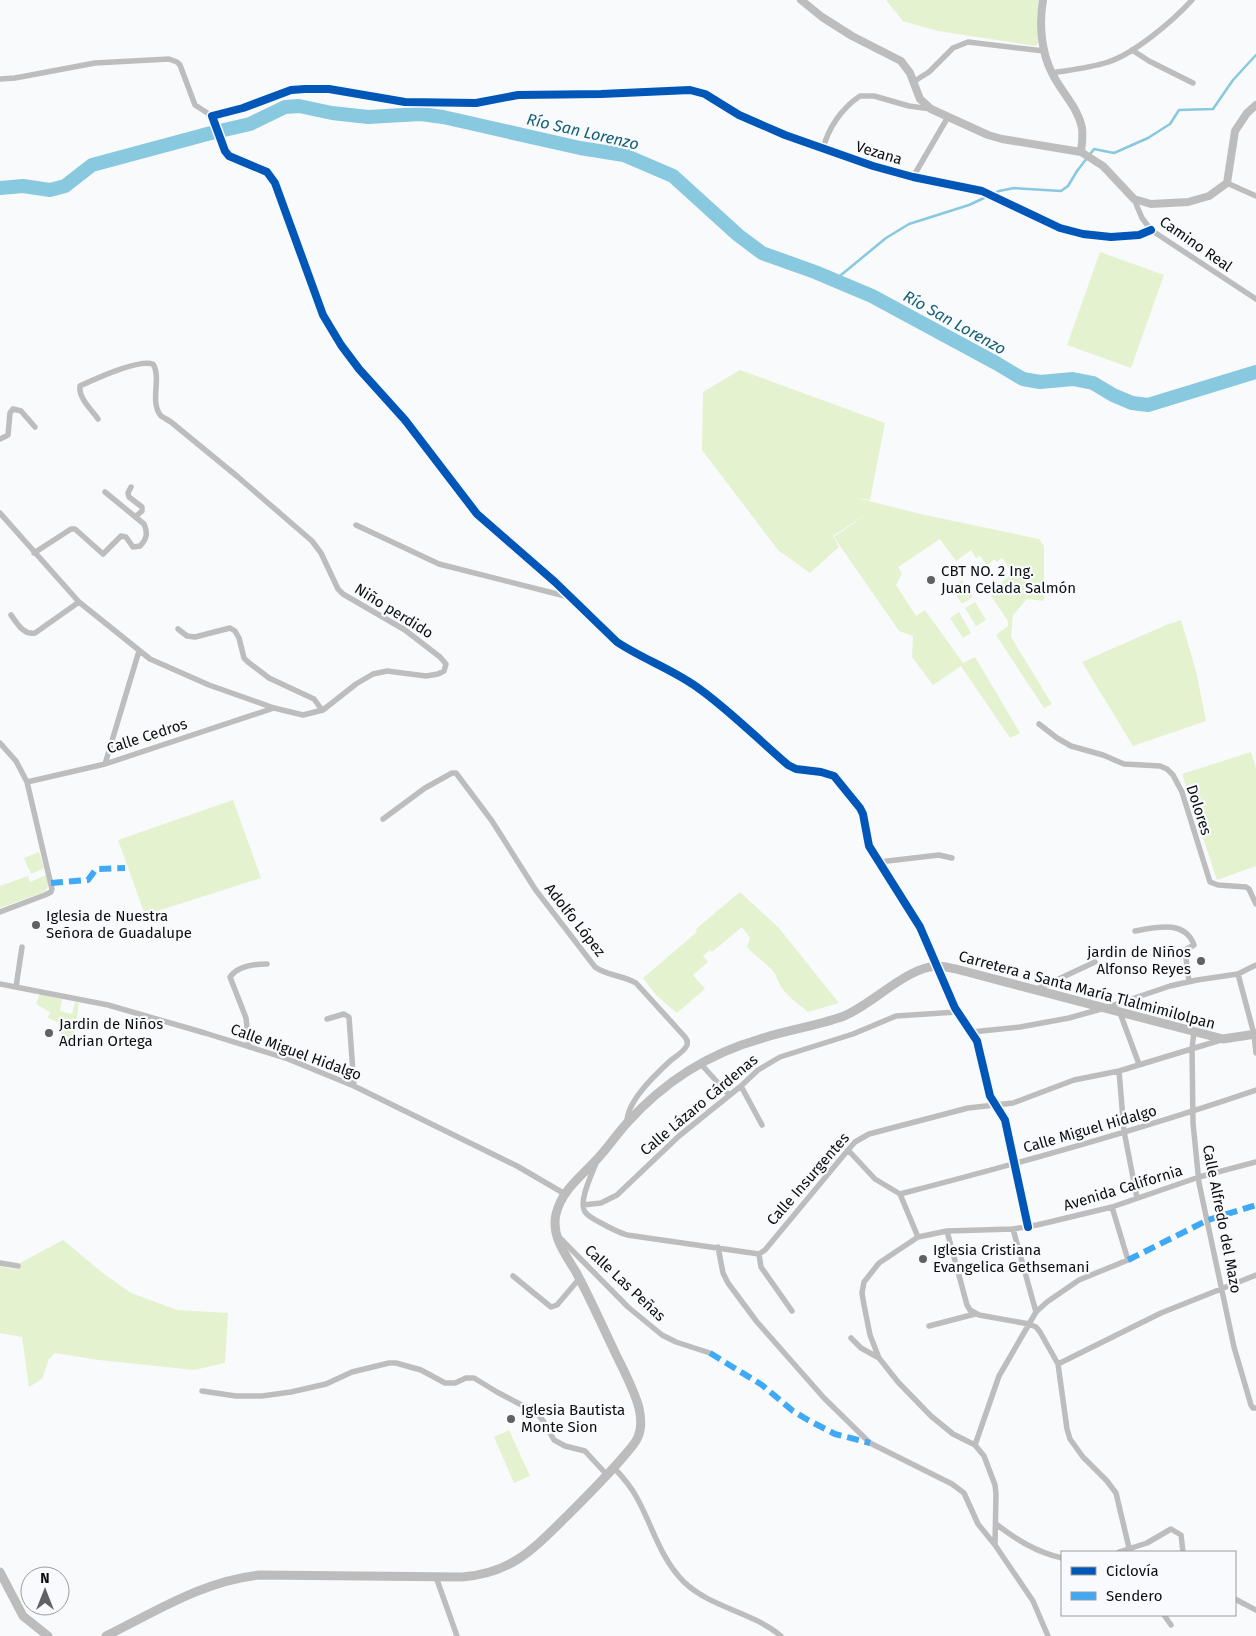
<svg xmlns="http://www.w3.org/2000/svg" width="1256" height="1636" viewBox="0 0 1256 1636" font-family="'Fira Sans',sans-serif">
<style>
.green{fill:#e4f2cf}
.lines{fill:none;stroke-linecap:round;stroke-linejoin:round}
.stream{stroke:#88c9df;stroke-width:2.5}
.river{stroke:#88c9df;stroke-width:14}
.minor{stroke:#bebdbe;stroke-width:5.5}
.tertiary{stroke:#bebdbe;stroke-width:8}
.secondary{stroke:#bdbcbd;stroke-width:9}
.quiet{stroke:#3fa9f5;stroke-width:6;stroke-dasharray:12 6;stroke-linecap:butt}
.cycleway-casing{stroke:#f8fafd;stroke-width:11}
.cycleway{stroke:#0057b8;stroke-width:8}
.poi-dot{fill:#606162;stroke:#f8fafd;stroke-width:2}
.labels{text-anchor:middle;stroke-width:4.5;stroke-linejoin:round;paint-order:stroke}
.street-label{font-size:15px;fill:#0d0e0f;stroke:#f8fafd}
.poi-label{font-size:15px;fill:#0d0e0f;stroke:#f8fafd;text-anchor:start}
.water-label{font-size:16px;font-style:italic;fill:#156075;stroke:#f8fafd}
</style>
<rect width="100%" height="100%" fill="#f9fafc"/>
<path class="green" d="M886,0H1039L1037,15L1040,42L1035,46L938,31L903,21Z
M1100,252L1164,275L1131,368L1067,345Z
M740,370L885,423L870,500L857,498L920,514L1039,539L1044,546V601L1027,599L1013,615L1011,637L1052,704L1044,708L996,635L1008,626V621L991,596L997,590V587L1013,572L1002,558L997,562L995,559L987,565L980,556L976,558L971,550L956,561L940,539L898,567L902,574L896,585L916,616L925,610L963,663L975,657L1020,733L1010,738L961,666L933,685L912,657L913,636L899,631L834,537L869,512L833,536L839,547L810,573L778,550L702,450L703,392Z
M962,580L973,597L962,604L951,587Z
M975,602L986,620L976,626L965,608Z
M959,612L971,633L963,638L950,618Z
M1181,620L1196,671L1206,721L1133,746L1082,662L1166,625Z
M1251,752L1256,768V866L1217,880L1182,774Z
M233,800L261,878L145,915L118,840Z
M39,852L44,868L31,874L24,858Z
M46,875L49,885L44,892L0,908V886L28,876L30,882Z
M740,892L779,928L839,1003L808,1012C799,1004 789,998 782,988C778,983 777,976 773,971C765,962 755,956 747,947L750,938L742,927L712,952L710,950L703,956L708,962L693,975L705,989L677,1013L656,995L643,978L697,932L696,929Z
M40,994L62,999L60,1011L72,1014L75,1002L79,1003L74,1040L57,1043L65,1025L48,1018L50,1012L36,1004Z
M63,1240L104,1274L131,1293L177,1310L228,1313L225,1363L194,1370L99,1360L55,1353L49,1359L42,1379L29,1387L22,1337L0,1333V1266L17,1270L20,1263Z
M509,1430L530,1476L514,1483L494,1437Z"/>
<g class="lines">
<path class="stream" d="M835,280L886,238L909,224L969,205L999,191L1014,188L1061,191L1068,186L1077,171L1094,149L1114,153L1148,138L1170,124L1179,110L1213,109L1233,80L1256,55"/>
<path class="river" d="M0,188L23,186L50,190L65,186L92,165L211,133L250,124L285,107L299,106L332,113L368,117L421,114L443,117L580,148L624,155L673,176L738,235L762,253L815,272L872,296L996,363L1023,379L1040,382L1073,379L1093,383L1113,395L1132,403L1148,405L1256,372"/>
<path class="minor" d="M1132,50L1149,61L1193,83
M1051,73C1070,70 1090,68 1108,62C1134,54 1174,20 1192,0
M0,79L15,78L95,63L169,59L177,62L180,65L195,105L212,116
M913,82L929,72L953,48L968,42L1044,51
M823,149C828,128 842,108 860,96H874L909,106L931,109
M913,177L948,117
M1227,183L1256,196
M1134,199L1142,218L1151,230L1256,299
M0,439L8,435L10,413L13,409L21,411L35,427
M131,487L128,493L129,497L142,507V511L135,517
M0,513L79,602L150,659L209,685L274,708L303,715L323,710L356,684L373,674L387,671L426,676L438,674L444,671L446,664L440,657L405,630L343,594L338,589L321,553L312,541L238,477L171,422C168,420 164,418 161,416C149,402 162,378 153,364C137,359 95,379 80,386C78,398 92,410 98,419
M356,525L439,564L569,597
M34,553L71,529H75L103,554L121,536L126,537L133,547L140,546C147,539 148,533 144,524L105,492
M11,615C17,623 23,635 35,633L79,602
M178,629L187,636L195,637L230,628L235,631L239,638L244,658L248,662L269,678L314,699L322,710
M1039,724L1057,738L1071,746L1103,755L1124,764L1160,766L1167,769L1173,775L1182,792L1210,882L1218,885L1246,887L1249,889L1256,904
M0,743L16,761L27,782L52,889L51,892L45,895L0,912
M105,764L139,651
M27,782L105,764L274,708
M383,819L425,788L452,773H456L492,821L535,889L595,967C607,976 623,975 636,983L685,1037C687,1040 688,1041 687,1045C685,1051 675,1057 670,1061C655,1075 626,1102 627,1123
M879,862L939,855L952,858
M1135,931C1157,927 1185,920 1194,945L1185,950L1189,982
M1238,974L1254,1034L1256,1053
M0,984L108,1005L205,1033L288,1059L354,1086L517,1166L565,1194
M16,987L22,947
M1035,990L1095,962
M1120,1013L1139,1064
M327,1019L344,1014L349,1017L354,1086
M972,1032L1020,1027L1069,1018L1105,1008L1170,986L1197,980L1238,974L1256,965
M1194,1032L1192,1048L1193,1123L1199,1183L1234,1347L1251,1405L1253,1408H1256
M249,1047L246,1018L230,977C238,966 254,964 267,964
M700,1063L729,1095
M1119,1071L1124,1131L1137,1198
M741,1086L762,1125
M848,1150L875,1179L900,1194L918,1237
M596,1163C592,1174 578,1202 585,1212C589,1217 595,1220 601,1223C610,1228 618,1232 627,1235L759,1254L765,1250L848,1150L855,1142L869,1134L968,1108L1013,1103L1074,1080L1119,1071L1221,1040
M900,1194C1020,1163 1139,1130 1256,1090
M583,1205L601,1203L617,1195L679,1136L741,1086L758,1070L780,1057L853,1034L896,1016L957,1012
M1028,1227L1005,1120L990,1096L977,1041L955,1008L920,927L869,846L863,814L860,808L834,776L821,772L796,769L788,765C759,740 731,712 701,690C675,670 644,660 617,642L555,582L477,514L405,420L359,369L341,345L323,315L275,183L267,172L229,156L225,151L212,116L243,108L291,90L305,89H329L405,102L476,103L518,95L601,94L690,90L705,94L739,115L785,135L873,166L913,177L982,191L1060,228L1083,234L1111,237L1139,235L1151,230
M1013,1229L1036,1312
M947,1231L967,1305L970,1310L979,1315L1029,1324L1036,1327L1040,1332L1058,1364L1067,1429L1070,1439L1083,1457L1107,1481L1116,1493L1130,1552
M559,1237L628,1307L662,1335L676,1342L710,1353
M718,1247L723,1273L728,1283L757,1322L824,1398L870,1443L952,1484L964,1493L978,1524L995,1545
M759,1254L761,1267L792,1311
M0,1263L18,1266
M513,1276L551,1307L557,1305L579,1279
M929,1326L975,1314
M851,1338L861,1348L879,1358
M1058,1364L1161,1313L1256,1275
M202,1391L236,1396H262L291,1392L326,1384L352,1372L389,1363H396L421,1370L445,1383H455L466,1378H474L497,1392L537,1413L544,1422L554,1440L565,1446L585,1451L607,1475
M975,1445L999,1376L1036,1312L1047,1302L1079,1280L1128,1260L1112,1207
M614,1468C623,1477 631,1487 637,1498C653,1527 660,1558 684,1582C711,1608 753,1612 781,1636
M996,1524C1017,1540 1036,1552 1062,1558
M1119,1552L1147,1543L1171,1529L1181,1535L1183,1552
M436,1577L457,1636
M1235,1599L1256,1610
M1164,1615L1171,1625
M1048,1636L1033,1601L995,1545L996,1494L995,1485L984,1456L975,1445L953,1434L931,1416L898,1382L879,1358L870,1335L864,1305L862,1293L864,1282L879,1263L918,1237L947,1231L1013,1229L1037,1225L1112,1207L1199,1177L1256,1162"/>
<path class="tertiary" d="M801,0L822,17L852,36L901,61L910,73L920,99L931,109L988,135L1002,139L1081,152L1103,166L1134,199L1151,204L1188,202L1209,196L1227,183L1235,131L1247,113L1256,105
M1043,0C1039,23 1041,52 1052,73C1061,92 1078,107 1082,128C1083,135 1082,144 1081,152"/>
<path class="secondary" d="M0,1572L23,1616L48,1636
M106,1636C155,1612 205,1580 260,1575L462,1577C514,1573 535,1547 571,1512C589,1494 607,1476 624,1456C629,1450 635,1444 638,1437C642,1428 641,1417 639,1408C633,1386 621,1366 612,1346C600,1321 589,1296 576,1272C565,1254 551,1236 556,1214C562,1189 583,1175 599,1157C609,1146 617,1134 627,1123C663,1083 707,1054 760,1039C787,1030 817,1026 844,1016C873,1004 907,967 937,966C943,966 950,968 956,969L1223,1039L1256,1034"/>
<path class="quiet" d="M51,883L88,880L96,869L125,868
M1128,1260L1208,1220L1256,1205
M710,1353L762,1385L793,1411L808,1420L835,1434L870,1443"/>
<defs>
<path id="cycleway" d="M1028,1227L1005,1120L990,1096L977,1041L955,1008L920,927L869,846L863,814L860,808L834,776L821,772L796,769L788,765C759,740 731,712 701,690C675,670 644,660 617,642L555,582L477,514L405,420L359,369L341,345L323,315L275,183L267,172L229,156L225,151L212,116L243,108L291,90L305,89H329L405,102L476,103L518,95L601,94L690,90L705,94L739,115L785,135L873,166L913,177L982,191L1060,228L1083,234L1111,237L1139,235L1151,230"/>
</defs>
<use href="#cycleway" class="cycleway-casing"/>
<use href="#cycleway" class="cycleway"/>
</g>
<g class="poi-dot">
<circle cx="931" cy="580" r="5"/>
<circle cx="36" cy="925" r="5"/>
<circle cx="1201" cy="961" r="5"/>
<circle cx="49" cy="1033" r="5"/>
<circle cx="923" cy="1259" r="5"/>
<circle cx="511" cy="1419" r="5"/>
</g>
<g class="labels">
<g class="street-label">
<text transform="translate(879 153) rotate(17)" y="5">Vezana</text>
<text transform="translate(1196 244) rotate(35)" y="5">Camino Real</text>
<text transform="translate(394 611) rotate(32)" y="5">Niño perdido</text>
<text transform="translate(147 736) rotate(-18)" y="5">Calle Cedros</text>
<text transform="translate(1199 810) rotate(72)" y="5">Dolores</text>
<text transform="translate(575 920) rotate(52)" y="5">Adolfo López</text>
<text transform="translate(1087 990) rotate(15)" y="5">Carretera a Santa María Tlalmimilolpan</text>
<text transform="translate(296 1052) rotate(20)" y="5">Calle Miguel Hidalgo</text>
<text transform="translate(699 1105) rotate(-40)" y="5">Calle Lázaro Cárdenas</text>
<text transform="translate(1090 1129) rotate(-16)" y="5">Calle Miguel Hidalgo</text>
<text transform="translate(808 1179) rotate(-49)" y="5">Calle Insurgentes</text>
<text transform="translate(1123 1188) rotate(-17)" y="5">Avenida California</text>
<text transform="translate(1222 1219) rotate(79)" y="5">Calle Alfredo del Mazo</text>
<text transform="translate(625 1283) rotate(43)" y="5">Calle Las Peñas</text>
</g>
<g class="poi-label">
<text x="941" y="576">CBT NO. 2 Ing.<tspan x="941" dy="17">Juan Celada Salmón</tspan></text>
<text x="46" y="921">Iglesia de Nuestra<tspan x="46" dy="17">Señora de Guadalupe</tspan></text>
<text x="1191" y="957" text-anchor="end">jardin de Niños<tspan x="1191" dy="17">Alfonso Reyes</tspan></text>
<text x="59" y="1029">Jardin de Niños<tspan x="59" dy="17">Adrian Ortega</tspan></text>
<text x="933" y="1255">Iglesia Cristiana<tspan x="933" dy="17">Evangelica Gethsemani</tspan></text>
<text x="521" y="1415">Iglesia Bautista<tspan x="521" dy="17">Monte Sion</tspan></text>
</g>
<g class="water-label">
<text transform="translate(583 131) rotate(13)" y="6">Río San Lorenzo</text>
<text transform="translate(955 322) rotate(29)" y="6">Río San Lorenzo</text>
</g>
</g>
<rect x="1061" y="1551" width="175" height="65" fill="#f8fafd" stroke="#9a9c9e"/>
<rect x="1071" y="1567" width="25" height="8" fill="#0057b8" stroke="#9a9c9e"/>
<text x="1106" y="1576" font-size="15" fill="#0d0e0f">Ciclovía</text>
<rect x="1071" y="1592" width="25" height="8" fill="#3fa9f5" stroke="#9a9c9e"/>
<text x="1106" y="1601" font-size="15" fill="#0d0e0f">Sendero</text>
<g transform="translate(45 1591)"><circle r="24" fill="#f8fafd" stroke="#9a9c9e"/>
<path d="M0-4L9 19L0 12L-9 19Z" fill="#606162"/>
<text y="-8" font-size="14" font-weight="bold" text-anchor="middle" fill="#0d0e0f">N</text>
</g>
</svg>
